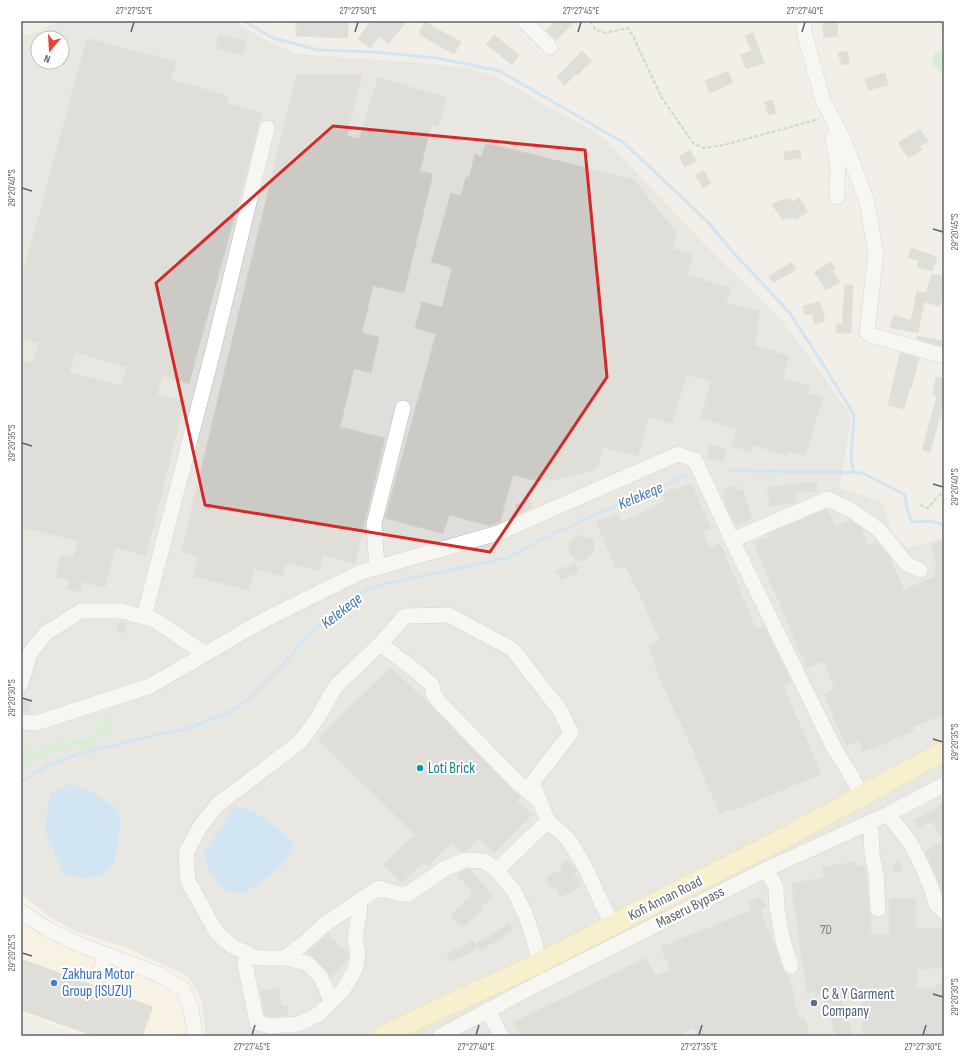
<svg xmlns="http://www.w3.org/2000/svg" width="965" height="1057" viewBox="0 0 965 1057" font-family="'Sofia Sans Condensed',sans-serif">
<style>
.commercial{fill:#fef7e0}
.industrial{fill:#e0deda;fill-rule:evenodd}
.green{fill:#c5e8c5}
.water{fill:#aadaff}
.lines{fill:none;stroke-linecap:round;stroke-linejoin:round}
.stream{stroke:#aadaff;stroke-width:3}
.building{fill:#cccac5;stroke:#d6d1c6;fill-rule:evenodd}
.minor-casing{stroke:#b5b8bc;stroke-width:16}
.major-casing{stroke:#f2c960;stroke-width:21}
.path{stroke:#9cc7a9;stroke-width:2;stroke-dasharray:4 2;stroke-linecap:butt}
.minor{stroke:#fff;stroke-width:15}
.major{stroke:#fff2af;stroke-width:20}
.marked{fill:none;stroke:#d62828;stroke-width:3;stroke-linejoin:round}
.ticks{fill:none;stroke:#5f6368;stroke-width:1.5}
.culture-dot{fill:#0f9aa8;stroke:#fff;stroke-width:1.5}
.shop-dot{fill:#3f7fe0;stroke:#fff;stroke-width:1.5}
.service-dot{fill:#5c6f8a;stroke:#fff;stroke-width:1.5}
.labels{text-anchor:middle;stroke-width:4;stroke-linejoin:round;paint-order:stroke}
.number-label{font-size:13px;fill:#7a7d7f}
.culture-label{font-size:15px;fill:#0d838f;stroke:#fff;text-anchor:start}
.street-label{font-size:15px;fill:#5f6368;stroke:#fff}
.shop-label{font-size:15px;fill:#366cbe;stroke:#fff;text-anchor:start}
.service-label{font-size:15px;fill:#4e5e75;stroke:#fff;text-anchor:start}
.water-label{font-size:16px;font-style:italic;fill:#4174aa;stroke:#fff}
.neatline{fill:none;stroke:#5f6368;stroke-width:1.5}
.ticks-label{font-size:10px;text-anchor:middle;fill:#5f6368}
</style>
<rect width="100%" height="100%" fill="#f1efe8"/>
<path class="commercial" d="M21,894L50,917L75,931L128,948L188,976L201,998L205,1034L174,1033L173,1036H83L21,1013Z"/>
<path class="industrial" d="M60,21H235L267,41L296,54L410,62L464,67L494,76L603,137L702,242L781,320L817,367L851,416L840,488L882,502L892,532L907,548L944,538V1036H206L201,998L188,976L128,948L75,931L50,917L21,894V37L31,34ZM38,38H62V62H38Z"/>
<path class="green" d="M944,51V74C931,65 930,68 935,52Z
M103,719H111L115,728L109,735L98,740L90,755L75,746C67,749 59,751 51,754C40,757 30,766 21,773V753L72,739C76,738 85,738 88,737C96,733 100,726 103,719Z"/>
<path class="water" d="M70,784L93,792L119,811L121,821L115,863L103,875L80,879L63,873L45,831L50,794Z
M233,807L253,810L290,838L294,847L285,862L255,887L241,894L226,891L210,873L204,852L222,826Z"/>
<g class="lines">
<path class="stream" d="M244,21L273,38L319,50L374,52L437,58L500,71L624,143L708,222L732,251L789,312L821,361L854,415L851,462L854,472
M941,21L944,28
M729,470L789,472H835L846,473L854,472L865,474L905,495L907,509L912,522L931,521L944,525
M21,782L50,764L87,751L121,744L154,735L183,730L224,715L245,702L280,668L299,646L327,618L368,589L379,585L507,558L549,536L608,509L685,476"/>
</g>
<path class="building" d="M296,21L348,22V38L296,36Z
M375,21H407L388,44L379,36L371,48L358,39L369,23H378Z
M556,21H576L556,40L546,30Z
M822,21H837L838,36L824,38Z
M425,22L461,42L454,54L420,35V31Z
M753,32L764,63L746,69L741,55L752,51L745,36Z
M219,34L246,41L243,55L216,48Z
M494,35L519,55L512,65L486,44Z
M87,38L176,62L171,80L229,96L227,103L263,113L258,126L250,160L189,384L163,376L157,394L185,401L146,556L115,548L105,588L82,582L80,592L67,589L69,580L56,576L61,555L73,558L78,541L21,527V360L33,363L39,343L21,338V281ZM75,352L127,367L121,385L69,372Z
M582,51L592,61L577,75L576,74L565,85L557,77Z
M847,51L850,63L842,65L838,53Z
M728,71L733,83L710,93L705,81Z
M885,73L888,85L868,90L865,79Z
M296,75H362L347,136L359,139L378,77L447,98L438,127L431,125L420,171L433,174L404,293L373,286L362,333L379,337L371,373L354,369L340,427L385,438L355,563L323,555L319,571L286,563L282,576L254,569L249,590L193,576L198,556L181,552Z
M773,100L776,113L768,115L765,102Z
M920,129L929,142L920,146L922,150L908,158V156H907L898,143Z
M486,143L633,179L676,232L673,249L693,255L687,275L731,288L726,302L760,312L756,326L759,328L754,345L789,356L783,378L810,386L808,393L823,398L805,456L788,451L786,456L753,445L750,452L732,446L737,429L701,418L711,381L687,374L672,424L649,417L638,456L603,447L599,464L596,469L560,479L537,481L513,475L500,522L490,526L449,515L443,534L385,518L436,334L415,328L422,302L442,307L452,268L431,262L451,193L461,196L466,177H469L475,154L481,157Z
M690,150L696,161L685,167L679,156Z
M800,150L801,158L785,160L784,152Z
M704,171L711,183L703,188L696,175Z
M790,198L793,202L799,198L808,212L795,220L793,217L789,219L787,217L783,220L772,205L782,199V200L785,199L786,201Z
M911,248L937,257L932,271L917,267L919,261L908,257Z
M792,262L796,270L773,283L769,276Z
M831,262L835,269L833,271L840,282L826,290L814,272Z
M932,274L944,276V290L940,306L924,302L918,333L898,329V330L890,327L894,315L911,321L917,291L926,293Z
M845,285H853L851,333H836V324H842Z
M820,302L825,321L815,324L812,313L805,315L803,306Z
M917,336L944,341V347L917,339Z
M900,353L919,358L911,388H910L904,409L888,405Z
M936,377L944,378V402L930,452L922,450L937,396L933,394Z
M710,445L726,450L723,462L706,458Z
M801,483H817V492H796V502L770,506L767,488Z
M688,484L689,486L692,485L711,528L702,531L710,548L720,543L756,629L764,626L791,681L783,685L821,774L732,811L731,809L720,814L679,718L678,719L659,676L649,645L660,641L634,582H633L625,566L616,569L596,522L617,514L621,522L646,511V510L660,504L659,503L665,501L662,492L672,488V491Z
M736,486L738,491L743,489L752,519L735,525L733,519H732L730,514L722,490Z
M529,499L533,508L519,514L515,505Z
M827,509L835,526L850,520L860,527L868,546L877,542L889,556L904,590L936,576L934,571L937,570L931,544L944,541V714L913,727L914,731L863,752L859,741L846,746L824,694L835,689L823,661L807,668L753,542L769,536L768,534Z
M579,536H583L594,540L593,552L588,558L585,560L576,561L570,555L569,547L572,540Z
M575,563L579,572L560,580L556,571Z
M119,621L127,624L124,633L116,630Z
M391,667L443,718L511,788L521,797L517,801L532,815L494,853L479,838L466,851L461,852L451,843L428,866L424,862L401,883L383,864L415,835L318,739Z
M21,700L31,701L28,712L21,711Z
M944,803V899L939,883L925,851L943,842L932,821L918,828L914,820L935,810L934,809Z
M564,861L573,865L577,870L575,874L581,887L560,897L555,886L551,888L546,877L561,870Z
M899,861L903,870L895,873L892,864Z
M854,862L855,866L865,865L872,935H889V898H916V929L944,928V968L917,969V989H936V985H944V1036H862V998H842L853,1036H836L824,996L816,997L815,991L807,993L791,883L824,878L822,867Z
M467,869H469L493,896L481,907L482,909L462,928L450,915L473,893L457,875L460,872Z
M760,897L761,899H762L766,907L760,909L775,946L782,969L786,973L796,997L792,998L800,1018L804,1017L811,1036H696L693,1028L678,1036H521L514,1022L646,958L656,976L670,970L661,947L752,910L748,902Z
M509,923L513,930L481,951L476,944Z
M328,934L349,954L348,959L331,977L326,970L313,957L306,953Z
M473,941L477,949L451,962L447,954Z
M21,959L153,1007L142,1036H94L21,1010Z
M279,988L282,1007L287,1006L289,1016L272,1017L265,1015L260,991Z"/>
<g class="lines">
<defs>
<path id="minor" d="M524,21L550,47
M803,21L804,31L823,101L843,138L867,202L876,254L867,332L871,335L944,356
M837,197V179L838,169L833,138L838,128
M732,540L828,499L853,511L879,530L907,564L920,570
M377,568L374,524L403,408
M144,617L213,351L267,128
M380,644L415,670L432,685L434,695L441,704L517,782L537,799
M21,684L30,653L46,633L81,611H121L155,620L205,654
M21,722L36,723L150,686L264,620L361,572L498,533L678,454L695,460L732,540L833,746L849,772L862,796
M888,814L911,844L922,866L931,887L936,904L944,912
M871,831L872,854L876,873L878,909
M767,869L776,888L777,908L783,941L791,966
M497,870L548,821
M21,912L49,930L78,944L158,974L183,989L191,1008L195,1036
M247,953L245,964L257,1023L271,1026L299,1024L319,1014L331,1002L327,991L320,976L307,963L285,958
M539,963L535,943L526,916L514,891L497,870L484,861L465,860L444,869L408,894H399L390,891L378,888L324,925L303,944L285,958H257L232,946L216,932L188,881L186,853L200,827L217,805L300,742L317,719L336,686L380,644L405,616L449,615L512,649L560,710L571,733L532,783L548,821L568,839L584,865L612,925
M99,976L105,955
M331,1002L343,990L355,970L358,954L355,938L359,915L360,900
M488,1010L501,1036
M440,1036L534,986L767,869L888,814L944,785"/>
<path id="major" d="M382,1036L539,963L639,911L790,835L944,751"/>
</defs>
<use href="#minor" class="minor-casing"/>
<use href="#major" class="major-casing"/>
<path class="path" d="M590,21L595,29L605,33L628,28L633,36L642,56L662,98L693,143L704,148L724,145L819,119
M920,505L928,508L939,495L944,492"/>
<use href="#minor" class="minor"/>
<use href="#major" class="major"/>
</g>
<path d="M0 0H965V1057H0ZM333,126L585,150L607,377L490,552L205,505L156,283Z" fill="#f1efe8" fill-opacity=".55" fill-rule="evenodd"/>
<path class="marked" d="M333,126L585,150L607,377L490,552L205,505L156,283Z"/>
<path class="ticks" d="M131,32L134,22M355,32L358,22M578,32L581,22M802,32L805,22M22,188L32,191M933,229L943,232M22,443L32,446M933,484L943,487M22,698L32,701M933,739L943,742M22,953L32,956M933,994L943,997M252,1035L255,1025M476,1035L479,1025M699,1035L702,1025M923,1035L926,1025"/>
<circle class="culture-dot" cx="420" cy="768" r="4"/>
<circle class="shop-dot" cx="54" cy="983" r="4"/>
<circle class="service-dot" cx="814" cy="1003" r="4"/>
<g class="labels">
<g class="number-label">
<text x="826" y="934">7D</text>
</g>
<g class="culture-label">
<text x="428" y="773">Loti Brick</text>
</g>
<g class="street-label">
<text transform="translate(665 898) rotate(-27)" y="5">Kofi Annan Road</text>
<text transform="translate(690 907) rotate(-27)" y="5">Maseru Bypass</text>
</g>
<g class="shop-label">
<text x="62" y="979">Zakhura Motor<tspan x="62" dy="17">Group (ISUZU)</tspan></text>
</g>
<g class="service-label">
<text x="822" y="999">C &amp; Y Garment<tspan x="822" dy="17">Company</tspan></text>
</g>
<g class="water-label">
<text transform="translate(640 495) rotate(-23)" y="6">Kelekeqe</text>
<text transform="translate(341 610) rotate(-38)" y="6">Kelekeqe</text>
</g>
</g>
<rect width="965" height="1057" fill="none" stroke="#ffffff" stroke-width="44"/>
<g transform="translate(50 50) rotate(198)"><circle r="19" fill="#ffffff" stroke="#bfc1c3"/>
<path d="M0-3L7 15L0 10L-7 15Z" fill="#ea4335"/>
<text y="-6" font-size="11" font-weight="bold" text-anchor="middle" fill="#5f6368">N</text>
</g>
<rect x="22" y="22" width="921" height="1013" class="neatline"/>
<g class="ticks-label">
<text x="134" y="14">27°27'55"E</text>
<text x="358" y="14">27°27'50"E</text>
<text x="581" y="14">27°27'45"E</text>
<text x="805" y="14">27°27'40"E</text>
<text transform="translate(11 188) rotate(-90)" y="4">29°20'40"S</text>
<text transform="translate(954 232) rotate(-90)" y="4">29°20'45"S</text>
<text transform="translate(11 443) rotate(-90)" y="4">29°20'35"S</text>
<text transform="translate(954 487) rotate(-90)" y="4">29°20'40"S</text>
<text transform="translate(11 698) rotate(-90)" y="4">29°20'30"S</text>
<text transform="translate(954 742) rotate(-90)" y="4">29°20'35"S</text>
<text transform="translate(11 953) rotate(-90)" y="4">29°20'25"S</text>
<text transform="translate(954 997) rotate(-90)" y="4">29°20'30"S</text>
<text x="252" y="1050">27°27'45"E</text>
<text x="476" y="1050">27°27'40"E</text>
<text x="699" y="1050">27°27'35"E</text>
<text x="923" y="1050">27°27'30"E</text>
</g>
</svg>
